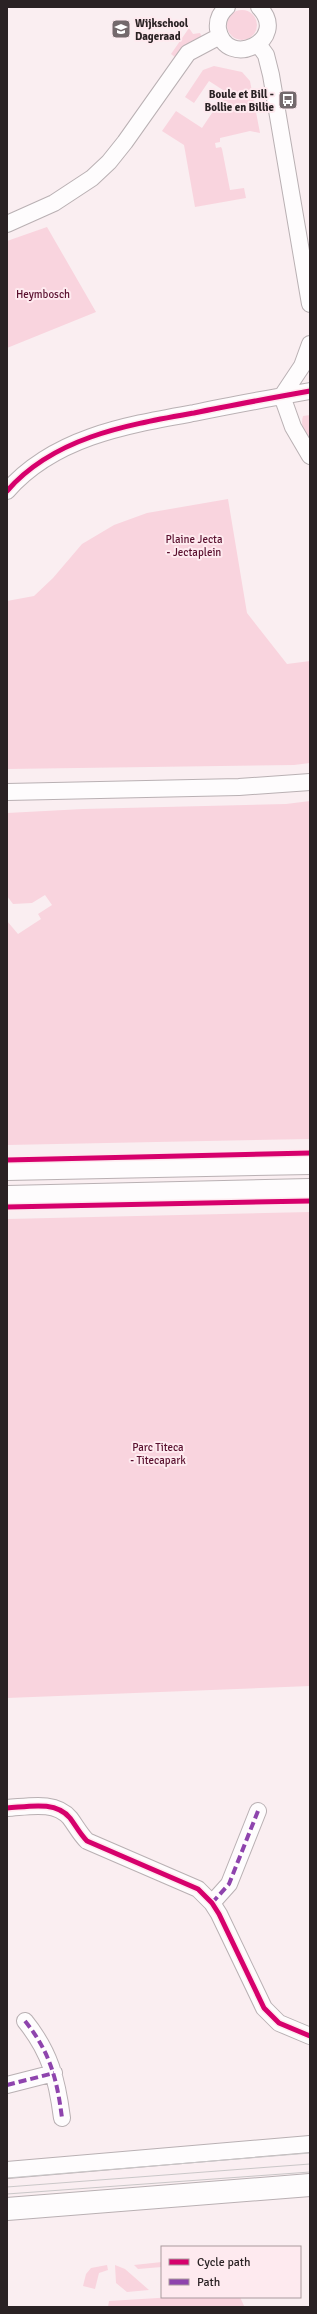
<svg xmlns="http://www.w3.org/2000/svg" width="317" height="2314" viewBox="0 0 317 2314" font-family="Signika,sans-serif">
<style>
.green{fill:#f9d4de}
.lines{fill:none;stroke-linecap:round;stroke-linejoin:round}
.street-casing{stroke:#b9b0b3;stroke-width:18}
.secondary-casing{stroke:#b9b0b3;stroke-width:24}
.street{stroke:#fefcfd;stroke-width:16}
.secondary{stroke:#fefcfd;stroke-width:22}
.tram{stroke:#cac7c8;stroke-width:1}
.quiet{stroke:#8e44ad;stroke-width:4;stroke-dasharray:8 4;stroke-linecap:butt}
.cycleway-casing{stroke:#feeaef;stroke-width:8}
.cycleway{stroke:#d6006c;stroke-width:5}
.labels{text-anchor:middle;stroke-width:4;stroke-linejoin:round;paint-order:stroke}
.poi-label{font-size:11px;font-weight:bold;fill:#2a2224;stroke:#feeaef;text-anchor:start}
.park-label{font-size:11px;fill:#5a112f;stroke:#feeaef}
</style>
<rect width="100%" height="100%" fill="#faeef1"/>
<path class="green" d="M227 25a15 15 0 1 1 30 0a15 15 0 1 1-30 0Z
M189,28L193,34L200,33L202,37L176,58L171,54Z
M214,66L242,72L250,81L260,133L250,131L220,138V142L215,143L216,148L221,147L222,149L230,190L244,188L246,198L195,207L184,145L162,131L176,111L202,128L226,92L209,81L194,103L185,97L203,70Z
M47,227L96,312L7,348V241Z
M310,415V443C305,434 300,426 303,416Z
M228,499L247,613L287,664L310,661V763L294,765L7,769V601L34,596L53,578L82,544L114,525L147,513Z
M310,801V1139L7,1145V921L18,934L41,919L38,914L52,905L45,895L32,903L13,904L7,896V813L83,809L286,804Z
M310,1212V1686L7,1698V1219Z
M162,2262V2267L138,2269L134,2265Z
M107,2265L108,2270L99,2273L95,2289L83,2286L86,2274L91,2268Z
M115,2265L125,2269L149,2290L127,2292L116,2283Z
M174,2297H240L244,2306L108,2307L109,2301Z"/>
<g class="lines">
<defs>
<path id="street" d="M227,7C220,13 217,21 218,29C226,71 291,40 259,7
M258,44L266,55L271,75L310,304
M7,224L54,203L92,178L109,162L125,142L188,53L220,36
M282,396L293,427L310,456
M282,396L302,366L310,344
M7,491C54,437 127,425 194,413C232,405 271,398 310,391
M7,792L239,787L310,782
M7,1808C27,1807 55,1800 70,1818C76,1826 80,1834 87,1841L198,1889L212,1903L219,1914L264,2008L279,2023L310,2036
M212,1903L229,1884L258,1811
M25,2021C50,2052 57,2079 62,2118
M7,2085L54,2073
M7,2170L310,2144"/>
<path id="secondary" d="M7,1169L310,1163
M7,1197L310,1190
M7,2209L310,2185"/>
</defs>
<use href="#street" class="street-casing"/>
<use href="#secondary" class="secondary-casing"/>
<use href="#street" class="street"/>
<use href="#secondary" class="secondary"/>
<path class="tram" d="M7,2178L310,2153
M7,2187L310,2164
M7,2194L310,2172"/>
<path class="quiet" d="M212,1903L229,1884L258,1811
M25,2021C50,2052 57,2079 62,2118
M7,2085L54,2073"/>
<defs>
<path id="cycleway" d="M7,491C54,437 127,425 194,413C232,405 271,398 310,391
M7,1160L310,1153
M7,1207L310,1201
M7,1808C27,1807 55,1800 70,1818C76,1826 80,1834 87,1841L198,1889L212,1903L219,1914L264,2008L279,2023L310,2036"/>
</defs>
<use href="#cycleway" class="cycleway-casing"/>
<use href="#cycleway" class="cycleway"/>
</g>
<defs>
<symbol id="school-square" viewBox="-11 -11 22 22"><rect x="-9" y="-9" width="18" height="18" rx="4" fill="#73696c" stroke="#feeaef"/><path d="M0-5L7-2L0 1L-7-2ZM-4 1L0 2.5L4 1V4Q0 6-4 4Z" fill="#fff"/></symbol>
<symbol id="bus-square" viewBox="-11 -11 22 22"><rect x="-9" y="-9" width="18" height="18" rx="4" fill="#73696c" stroke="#feeaef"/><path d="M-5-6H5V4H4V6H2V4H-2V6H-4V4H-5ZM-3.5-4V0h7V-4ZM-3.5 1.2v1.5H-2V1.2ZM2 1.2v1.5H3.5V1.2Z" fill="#fff"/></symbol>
</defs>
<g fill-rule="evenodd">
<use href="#school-square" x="110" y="18" width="22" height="22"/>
<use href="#bus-square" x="277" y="89" width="22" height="22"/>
</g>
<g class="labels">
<g class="poi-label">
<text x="135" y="27">Wijkschool<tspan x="135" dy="13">Dageraad</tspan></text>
<text x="274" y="98" text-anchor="end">Boule et Bill -<tspan x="274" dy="13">Bollie en Billie</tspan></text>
</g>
<g class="park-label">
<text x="43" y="298">Heymbosch</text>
<text x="194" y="543">Plaine Jecta<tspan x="194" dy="13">- Jectaplein</tspan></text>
<text x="158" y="1451">Parc Titeca<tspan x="158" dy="13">- Titecapark</tspan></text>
</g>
</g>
<rect width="317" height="2314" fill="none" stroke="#2a2224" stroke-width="16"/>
<rect x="161" y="2246" width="140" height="52" fill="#feeaef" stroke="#a99a9e"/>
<rect x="169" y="2259" width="20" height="6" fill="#d6006c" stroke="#a99a9e"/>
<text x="197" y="2266" font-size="12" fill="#2a2224">Cycle path</text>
<rect x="169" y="2279" width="20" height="6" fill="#8e44ad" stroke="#a99a9e"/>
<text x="197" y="2286" font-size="12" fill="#2a2224">Path</text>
</svg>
